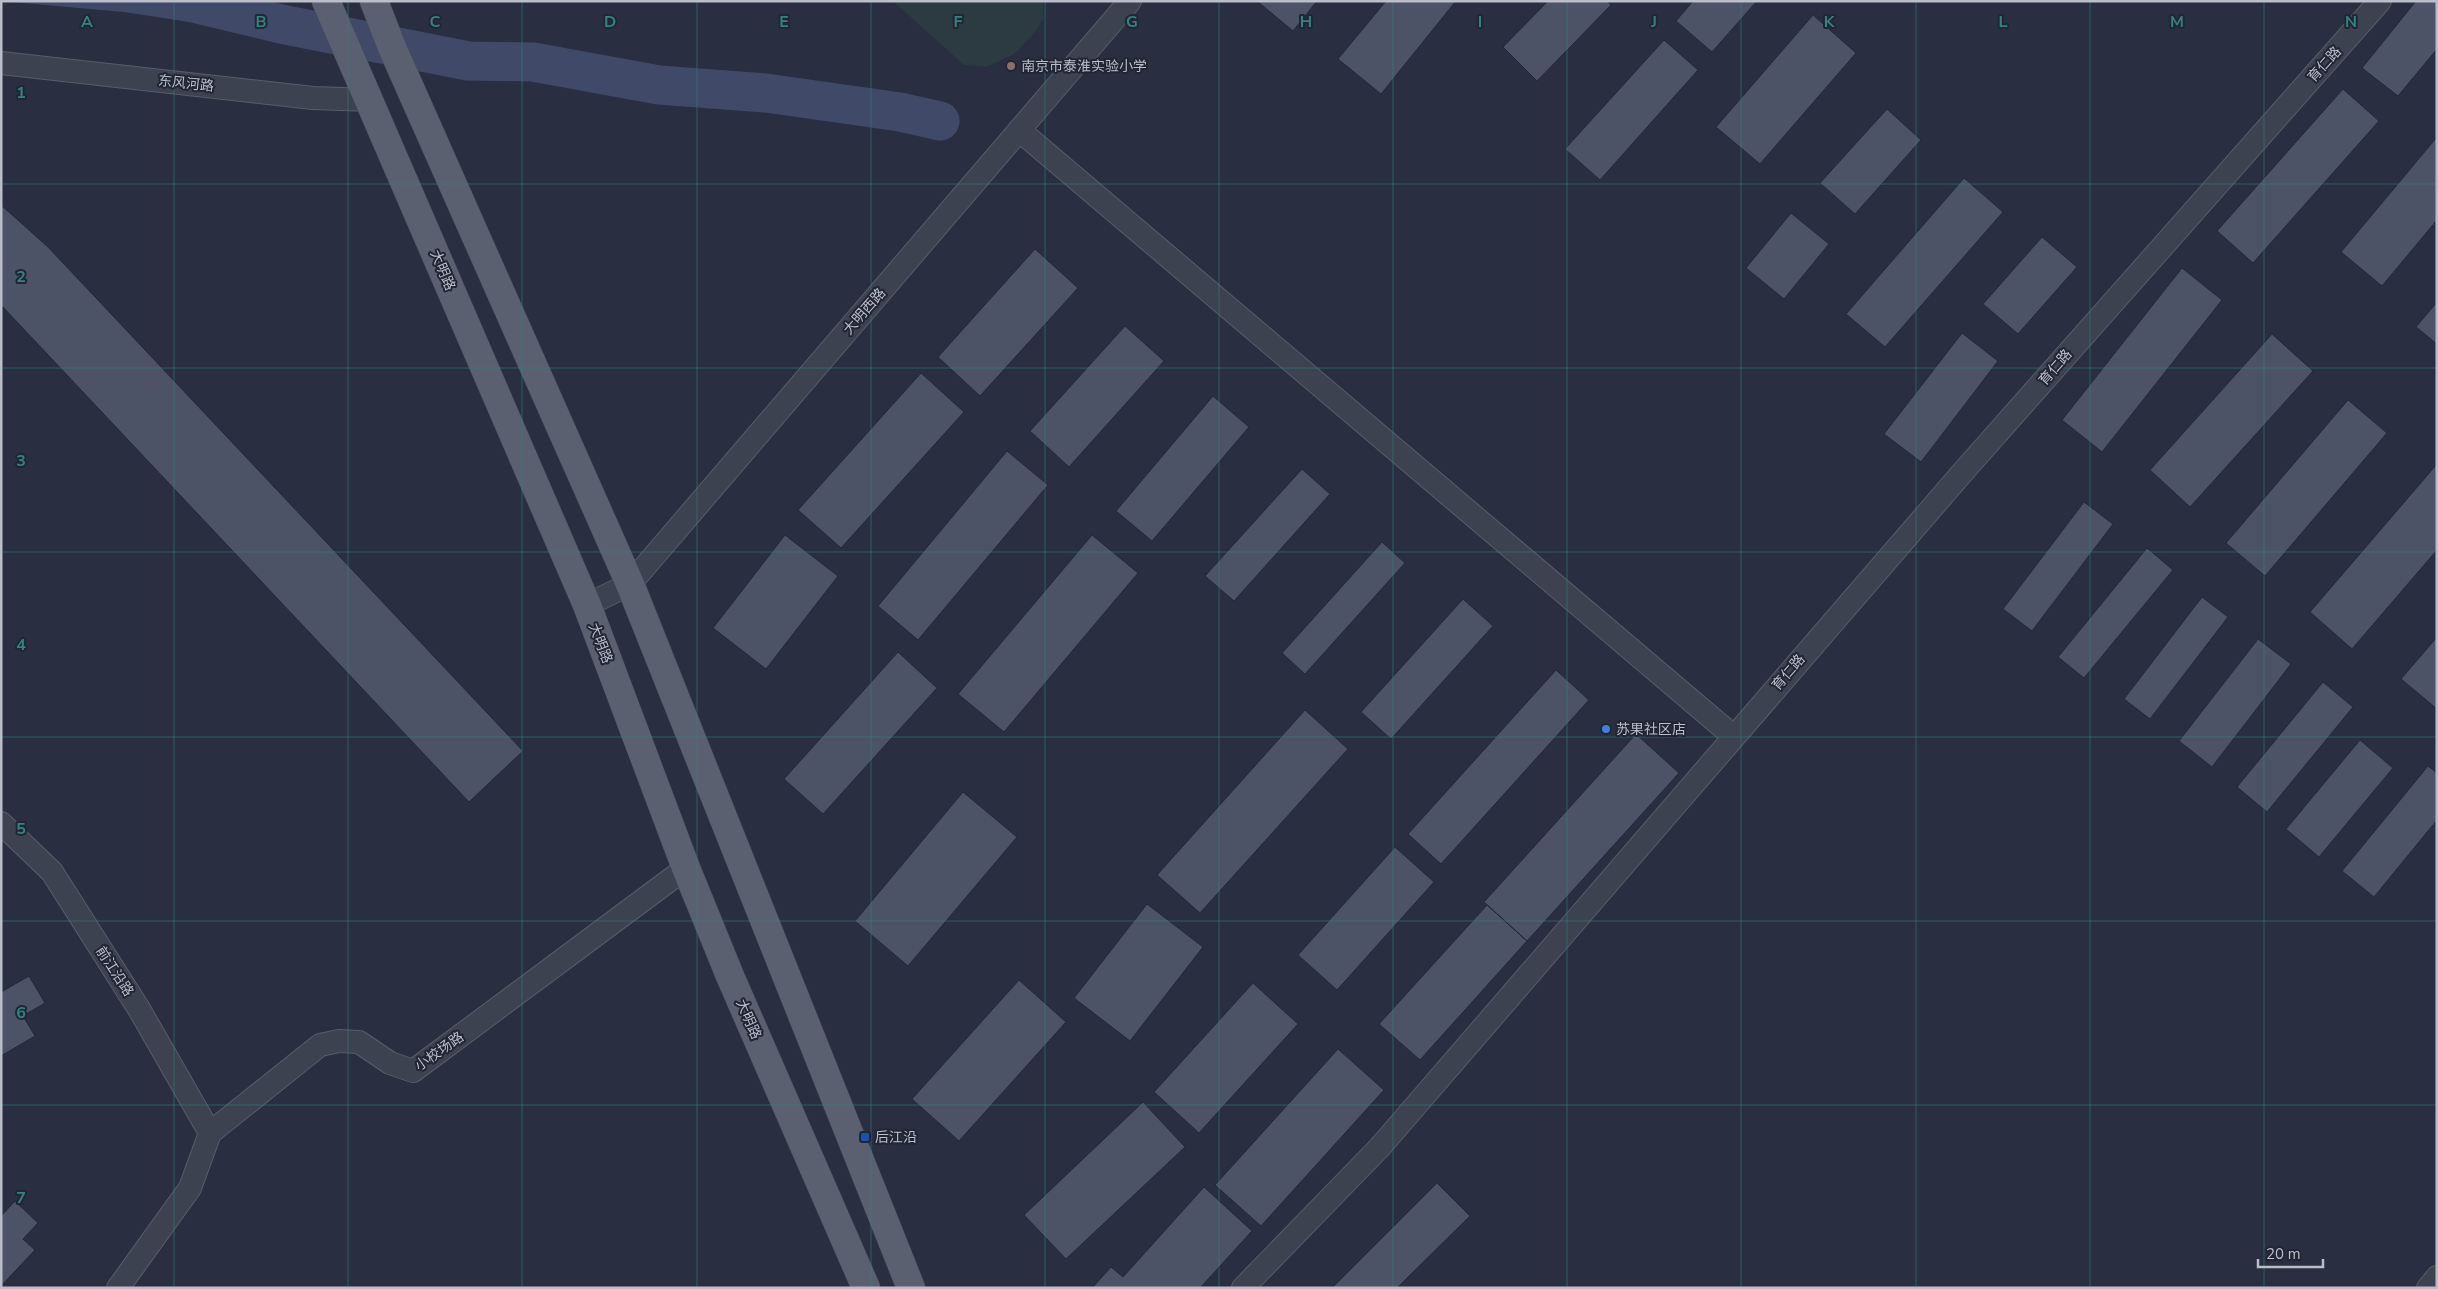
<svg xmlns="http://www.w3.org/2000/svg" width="2438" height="1289" viewBox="0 0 2438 1289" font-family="'Nunito Sans','Noto Sans SC',sans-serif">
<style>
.green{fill:#2b3b41}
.water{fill:#404a68}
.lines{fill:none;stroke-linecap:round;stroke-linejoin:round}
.river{stroke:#404a68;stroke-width:39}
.building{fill:#4d5367;stroke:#232837}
.street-casing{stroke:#585d6a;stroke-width:24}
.primary-casing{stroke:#464b59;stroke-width:29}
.street{stroke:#3d4250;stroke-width:22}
.primary{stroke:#5b6070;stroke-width:28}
.grid{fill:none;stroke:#318480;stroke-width:1;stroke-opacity:0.55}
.education-dot{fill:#8d6e63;stroke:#212635;stroke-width:2}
.shop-dot{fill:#3f7fe0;stroke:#212635;stroke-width:2}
.transit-dot{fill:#1a4fb4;stroke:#212635;stroke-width:2}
.labels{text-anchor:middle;stroke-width:4;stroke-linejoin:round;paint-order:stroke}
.street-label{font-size:14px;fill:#babdca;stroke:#212635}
.poi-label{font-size:14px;fill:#babdca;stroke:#212635;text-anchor:start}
.grid-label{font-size:16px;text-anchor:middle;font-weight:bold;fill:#318480;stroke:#212635;stroke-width:4;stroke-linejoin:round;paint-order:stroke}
</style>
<rect width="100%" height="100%" fill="#292f40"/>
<path class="green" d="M893,1H1043V19L1035,32L1014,54L986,67L964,65Z"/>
<path class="water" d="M1,1H225C256,5 277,15 298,37L297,46L235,29L124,12Z"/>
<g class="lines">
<path class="river" d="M185,1L281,24L468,61L533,62L659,85L766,93L900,112L940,121"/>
</g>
<path class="building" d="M1257,1H1317L1293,31Z
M1386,1H1456L1381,94L1338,59Z
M1548,1H1607L1611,5L1537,81L1503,47Z
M1693,1H1757L1712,52L1676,21Z
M2416,1H2437V49L2398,96L2362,68Z
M1813,15L1856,53L1760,164L1716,127Z
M1664,40L1698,70L1600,180L1565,149Z
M2343,89L2379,121L2253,263L2217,231Z
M1887,109L1921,140L1855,214L1820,183Z
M2437,137V220L2382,286L2341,252Z
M1964,178L2003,212L1885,347L1846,314Z
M1,205L48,247L523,751L469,802L1,305Z
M1791,213L1829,244L1784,299L1746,268Z
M2042,237L2077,267L2018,334L1983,304Z
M1035,249L1078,288L980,396L938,357Z
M2182,268L2222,300L2102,452L2062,420Z
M2437,302V344L2416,327Z
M1125,326L1164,361L1069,467L1030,431Z
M1962,333L1998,361L1921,462L1884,434Z
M2272,334L2313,371L2190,507L2150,470Z
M921,373L964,412L841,548L798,510Z
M1213,396L1249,427L1152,541L1116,511Z
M2348,400L2387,433L2265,576L2226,543Z
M1007,451L1048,485L918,640L878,606Z
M2437,464V550L2352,649L2310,612Z
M1302,469L1330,494L1234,601L1205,576Z
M2084,502L2113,524L2032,631L2003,609Z
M785,535L838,576L766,669L713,628Z
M1092,535L1138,573L1004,732L958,694Z
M1382,542L1405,563L1305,674L1282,653Z
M2147,548L2173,570L2084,678L2058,657Z
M2202,597L2228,617L2150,719L2124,699Z
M1463,599L1493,626L1391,739L1361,712Z
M2437,637V709L2401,679Z
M2258,639L2291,664L2212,767L2179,741Z
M898,652L937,688L823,814L784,779Z
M1556,670L1589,700L1441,864L1408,834Z
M2323,682L2353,707L2267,812L2237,787Z
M1305,710L1348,749L1200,913L1157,875Z
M1636,734L1679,773L1527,941L1484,902Z
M2360,740L2393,768L2319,857L2286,829Z
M2428,766L2437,773V820L2374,897L2342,871Z
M963,792L1017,837L908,966L855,921Z
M1395,847L1434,882L1337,990L1298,955Z
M1147,904L1203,947L1130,1041L1074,998Z
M1487,905L1527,941L1420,1060L1379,1024Z
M29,976L45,1003L23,1016L35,1036L1,1056V992Z
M1019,980L1066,1022L959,1141L912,1099Z
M1253,983L1298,1024L1199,1133L1154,1092Z
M1338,1049L1384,1090L1261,1226L1215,1185Z
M1143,1102L1185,1147L1066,1259L1024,1215Z
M1437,1183L1470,1216L1397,1288H1332Z
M1204,1187L1252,1231L1200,1288H1092L1111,1267L1123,1277Z
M15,1201L38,1223L23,1239L35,1250L1,1286V1216Z"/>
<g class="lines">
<defs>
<path id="street" d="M1,63L313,98L371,100
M1019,130L1733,736
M587,605L630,584L1130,1
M1,823L52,872L139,1009L210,1133
M118,1288L190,1188L210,1133L320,1045L339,1041L359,1042L390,1063L413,1071L686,868
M1243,1288L1380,1147L1962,473L2380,1
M2428,1288L2437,1277"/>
<path id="primary" d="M326,1L587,605L686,868L730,976L866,1288
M374,1L391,45L630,584L911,1288"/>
</defs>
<use href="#street" class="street-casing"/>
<use href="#primary" class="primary-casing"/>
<use href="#street" class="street"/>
<use href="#primary" class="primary"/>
</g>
<path class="grid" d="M174,1V1288M348,1V1288M522,1V1288M697,1V1288M871,1V1288M1045,1V1288M1219,1V1288M1393,1V1288M1567,1V1288M1741,1V1288M1916,1V1288M2090,1V1288M2264,1V1288M1,184H2437M1,368H2437M1,552H2437M1,737H2437M1,921H2437M1,1105H2437"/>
<circle class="education-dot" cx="1011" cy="66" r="5"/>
<circle class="shop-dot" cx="1606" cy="729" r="5"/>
<rect class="transit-dot" x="860" y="1132" width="10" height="10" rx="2.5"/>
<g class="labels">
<g class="street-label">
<text transform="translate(2324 64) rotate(-48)" y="5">育仁路</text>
<text transform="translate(186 83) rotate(6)" y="5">东风河路</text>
<text transform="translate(443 270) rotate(67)" y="5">大明路</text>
<text transform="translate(864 311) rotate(-49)" y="5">大明西路</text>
<text transform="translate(2055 367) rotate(-49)" y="5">育仁路</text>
<text transform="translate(601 643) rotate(69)" y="5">大明路</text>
<text transform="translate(1788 672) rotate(-49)" y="5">育仁路</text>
<text transform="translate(115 971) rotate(57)" y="5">前江沿路</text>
<text transform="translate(749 1019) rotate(66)" y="5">大明路</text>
<text transform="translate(439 1051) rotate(-35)" y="5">小校场路</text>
</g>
<g class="poi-label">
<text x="1021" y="71">南京市泰淮实验小学</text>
<text x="1616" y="734">苏果社区店</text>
<text x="875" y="1142">后江沿</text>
</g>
</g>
<g class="grid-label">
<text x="87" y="27">A</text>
<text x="261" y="27">B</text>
<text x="435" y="27">C</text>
<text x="610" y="27">D</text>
<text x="784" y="27">E</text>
<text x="958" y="27">F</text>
<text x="1132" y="27">G</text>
<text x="1306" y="27">H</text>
<text x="1480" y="27">I</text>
<text x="1654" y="27">J</text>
<text x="1829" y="27">K</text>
<text x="2003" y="27">L</text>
<text x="2177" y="27">M</text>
<text x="2351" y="27">N</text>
<text x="21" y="98">1</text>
<text x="21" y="282">2</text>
<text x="21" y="466">3</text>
<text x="21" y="650">4</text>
<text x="21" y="834">5</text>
<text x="21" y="1018">6</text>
<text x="21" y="1203">7</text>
</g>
<rect width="2438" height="1289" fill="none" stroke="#babdca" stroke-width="5"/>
<path d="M2258 1259v8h65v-8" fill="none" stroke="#babdca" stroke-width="2.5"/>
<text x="2266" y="1259" font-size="15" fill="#babdca" stroke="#212635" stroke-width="4" paint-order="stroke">20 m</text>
</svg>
